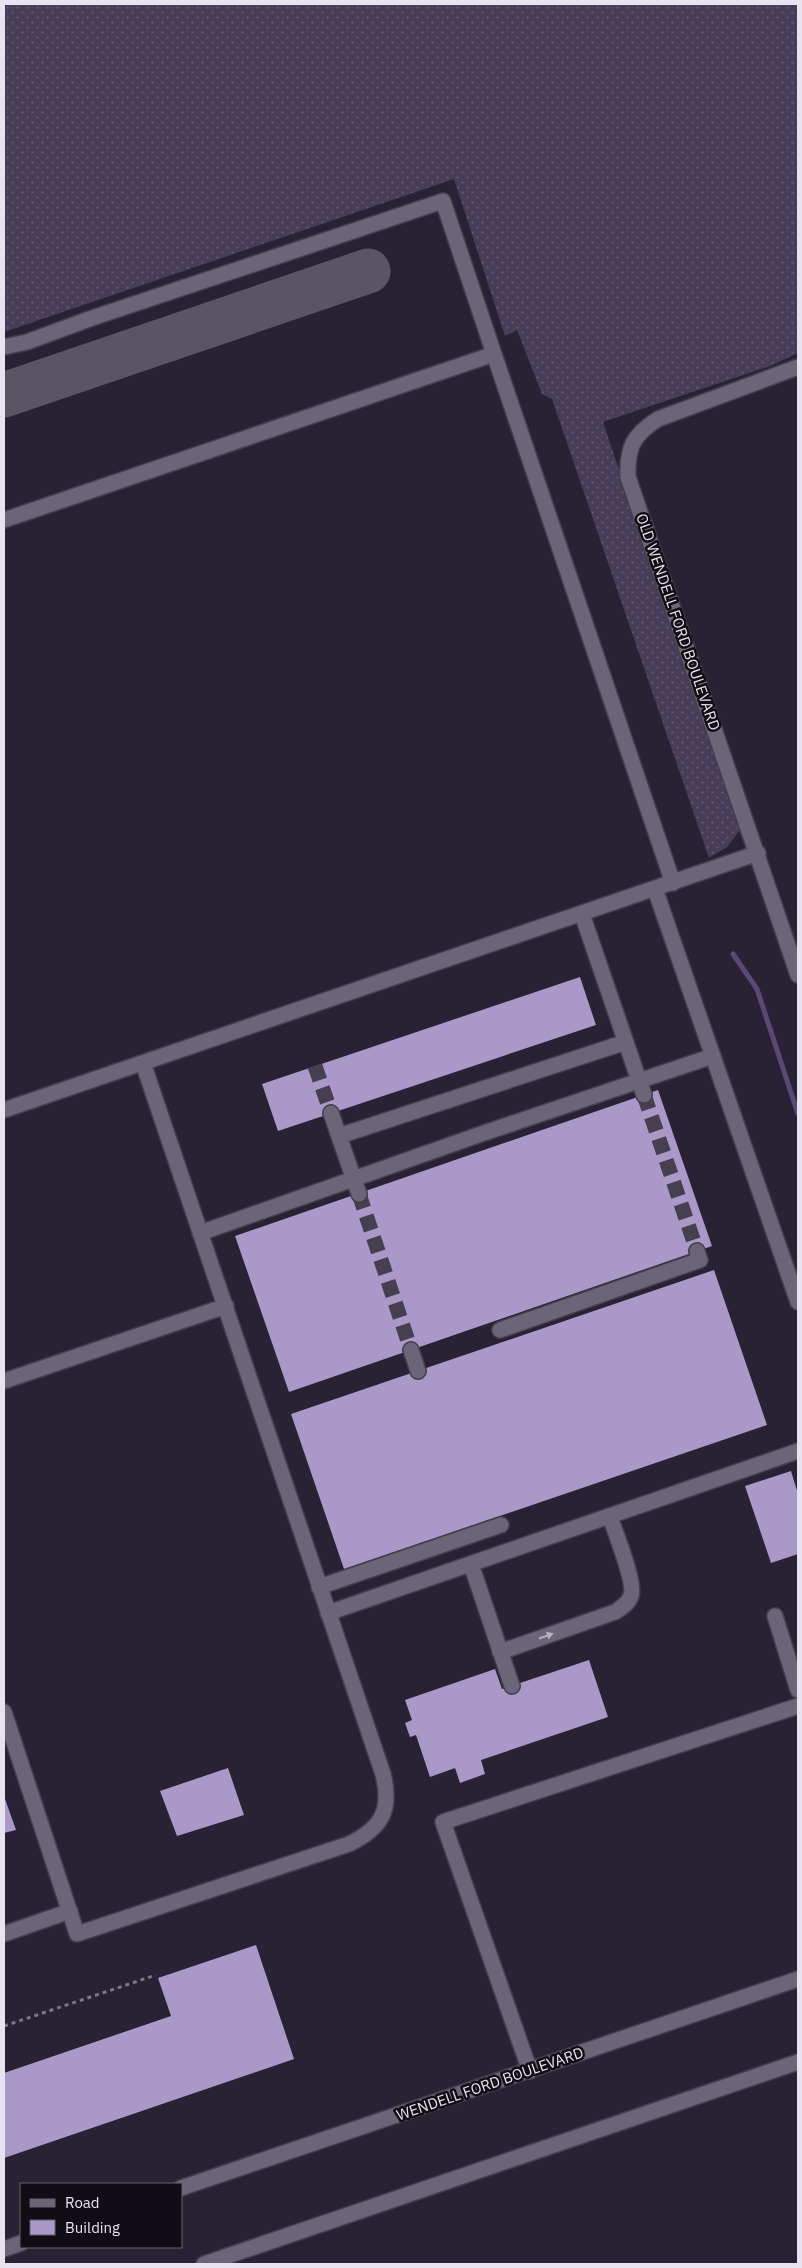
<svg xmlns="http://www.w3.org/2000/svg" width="802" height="2268" viewBox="0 0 802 2268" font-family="'IBM Plex Sans',sans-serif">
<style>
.grass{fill:url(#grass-dots)}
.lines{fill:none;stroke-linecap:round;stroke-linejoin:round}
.stream{stroke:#5a4975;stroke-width:5}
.taxiway{stroke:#5a5464;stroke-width:45}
.building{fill:#aa98c9}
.minor-tunnel{stroke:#463f50;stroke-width:15;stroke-dasharray:15 8;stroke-linecap:butt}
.minor-casing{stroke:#443f4e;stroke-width:18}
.path{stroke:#7c7786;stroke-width:3;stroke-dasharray:4 4;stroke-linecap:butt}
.minor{stroke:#6c6579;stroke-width:15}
.oneway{fill:#b6b1c0}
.labels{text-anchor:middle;stroke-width:5;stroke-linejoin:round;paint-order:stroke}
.street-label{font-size:15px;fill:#e7e3ef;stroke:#100d15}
</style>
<defs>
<pattern id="grass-dots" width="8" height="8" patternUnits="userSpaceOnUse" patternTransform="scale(1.25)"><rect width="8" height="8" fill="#473d58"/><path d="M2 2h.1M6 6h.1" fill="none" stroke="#625970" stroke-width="1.8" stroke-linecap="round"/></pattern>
</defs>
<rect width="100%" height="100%" fill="#292234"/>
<path class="grass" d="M4,4H798V353L770,366L603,422L740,830L727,847L709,858L552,399L542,394L517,330L505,336L454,179L4,332Z"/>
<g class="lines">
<path class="stream" d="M733,954L757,989L798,1114"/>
<path class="taxiway" d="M4,395L368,271"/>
</g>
<path class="building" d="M580,977L596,1025L278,1131L262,1084Z
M658,1090L712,1246L289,1392L235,1236Z
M714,1270L767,1425L344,1569L291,1414Z
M791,1471L798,1494V1554L771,1563L745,1486Z
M589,1660L608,1717L481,1760L485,1774L460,1783L455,1768L430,1777L416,1735L410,1737L405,1723L412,1720L405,1700L495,1669L502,1689Z
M228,1768L244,1815L177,1836L160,1791Z
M4,1796L16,1830L4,1833Z
M256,1945L294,2059L4,2158V2073L171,2016L158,1978Z"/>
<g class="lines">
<path class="minor-tunnel" d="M315,1066L331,1113
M644,1095L697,1251
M359,1194L411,1350"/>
<defs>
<path id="minor" d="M4,347L27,342L92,318L443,201L494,354
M798,367L658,419C633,435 627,447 628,477L798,975
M4,520L494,354L673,883
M655,889L798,1302
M582,914L644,1095
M4,1110L758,853
M331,1113L359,1194
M339,1136L626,1042
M200,1233L484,1133L713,1056
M500,1330L700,1260L697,1251
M411,1350L418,1371
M4,1381L226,1306
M471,1564L512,1686
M319,1587L501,1525
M328,1613L798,1451
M775,1616L798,1690
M500,1652L615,1612C621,1608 628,1604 631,1596C636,1583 615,1532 610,1517
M4,1712L77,1934L349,1844C382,1828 392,1810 383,1774L143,1063
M4,1934L70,1911
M530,2071L443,1822L798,1706
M181,2188L798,1979
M4,2249L21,2243
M204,2264L798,2062"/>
</defs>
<use href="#minor" class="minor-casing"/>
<path class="path" d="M4,2026L156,1975"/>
<use href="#minor" class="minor"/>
</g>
<defs><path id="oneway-solid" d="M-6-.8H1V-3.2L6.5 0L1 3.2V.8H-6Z" transform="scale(1.25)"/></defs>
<use class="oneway" href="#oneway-solid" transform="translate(546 1636) rotate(-19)"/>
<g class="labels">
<g class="street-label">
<text transform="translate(678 622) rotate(71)" y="5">OLD WENDELL FORD BOULEVARD</text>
<text transform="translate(490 2084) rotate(-19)" y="5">WENDELL FORD BOULEVARD</text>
</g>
</g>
<rect width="802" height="2268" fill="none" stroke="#e7e3ef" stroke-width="10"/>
<rect x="20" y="2183" width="162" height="65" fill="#100d15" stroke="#66636c"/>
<rect x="30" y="2199" width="25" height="8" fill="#6c6579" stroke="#66636c"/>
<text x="65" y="2208" font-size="15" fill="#e7e3ef">Road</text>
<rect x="30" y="2220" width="25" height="15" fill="#aa98c9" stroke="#66636c"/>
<text x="65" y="2233" font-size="15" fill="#e7e3ef">Building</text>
</svg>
